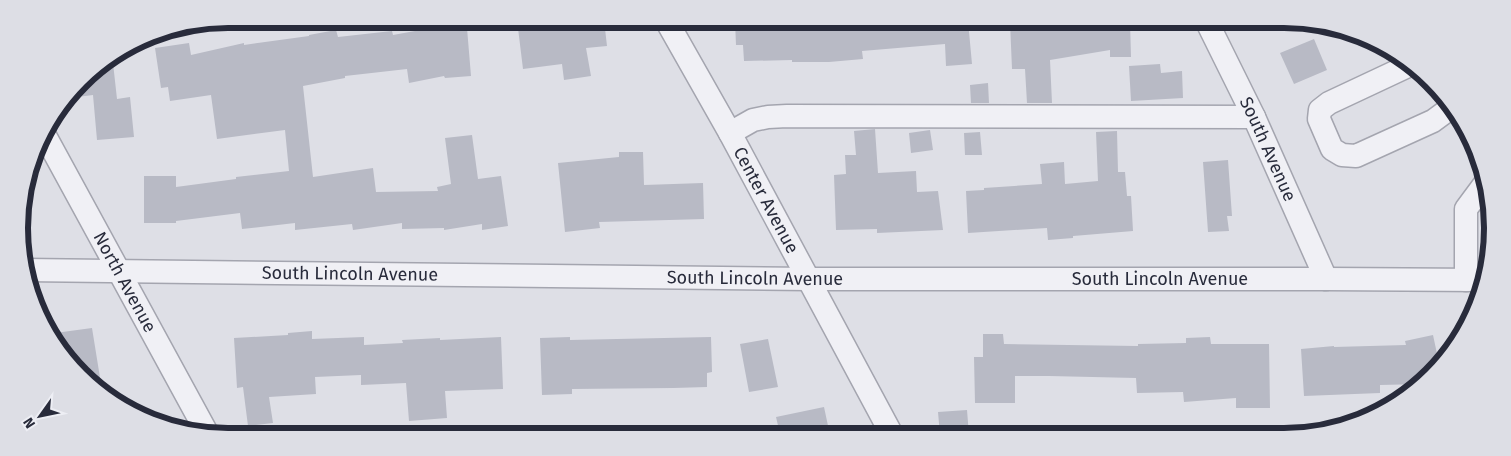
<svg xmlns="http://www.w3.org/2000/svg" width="1511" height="456" viewBox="0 0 1511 456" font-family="'Fira Sans',sans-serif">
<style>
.building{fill:#b8bac5}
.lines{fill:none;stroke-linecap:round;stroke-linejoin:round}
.minor-casing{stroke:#a4a5af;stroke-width:25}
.minor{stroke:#f0f0f5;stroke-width:22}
.labels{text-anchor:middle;stroke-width:4.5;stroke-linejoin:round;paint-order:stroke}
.street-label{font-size:18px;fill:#282b3b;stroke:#edeef4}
.rim{fill:none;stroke:#282b3b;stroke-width:6}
</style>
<rect width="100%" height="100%" fill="#dedfe6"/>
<path class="building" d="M517,20H604L607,46L586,48L591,76L564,80L562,64L523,69Z
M735,21H968L972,64L946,66L945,44L862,51L863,59L829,62H792V60L744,61L743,45H736Z
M1010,22H1130L1131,57H1110V50L1050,60L1052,103H1027L1025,69H1012Z
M467,28L471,76L445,78L444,76L409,83L407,69L345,76V78L303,86L313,177L373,168L376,192L438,191L437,187L451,184L445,138L472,135L478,179L501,176L508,226L482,230V224L444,230V228L402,229V223L353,230L352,224L295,230V223L242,229L240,213L176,221V223H144V176H176V187L236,179V177L289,171L285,130L217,139L211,95L170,101L168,87L161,88L155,48L189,43L191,55L244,43V45L309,36V35L336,30L338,37L392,31L393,35L426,29L427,31Z
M1314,39L1327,70L1294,84L1280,53Z
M113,63L117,99L130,97L134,137L97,140L93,95L69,98L90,71L99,65Z
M1160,64L1161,73L1182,71L1183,98L1131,101L1129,66Z
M988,83L989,103H971L970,85Z
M875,129L878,173L916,171L917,192L938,191L943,230L877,233V229L836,230L834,175L846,174L845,155H856L854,131Z
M930,130L933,150L911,153L909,133Z
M1117,131L1118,172H1125L1127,196H1131L1133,231L1073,236V238L1048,240L1047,228L968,233L966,191L984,190V188L1042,184L1040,164L1064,162L1065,184L1098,181L1096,132Z
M980,132L982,155H965L964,133Z
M619,152H643L644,185L703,183L704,219L599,222L600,228L565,232L558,163L619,157Z
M1228,160L1232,216H1227L1229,231L1208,232L1203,162Z
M92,328L102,390L62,355L58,347L55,333Z
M312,331V339L364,337V345L403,343L402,340L440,338V340L501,337L503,389L445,391L447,418L409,421L406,383L361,385V375L315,377L316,394L269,397L273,423L248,426L243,387L237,388L234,338L288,335V333Z
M983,334H1003L1004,344L1138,346V344L1186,343V338L1210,337L1211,344H1269L1270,408H1236V398L1184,402L1183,392L1137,393L1136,378L1049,376H1015V403H975L974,357H983Z
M1433,335L1439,363L1422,384L1380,385V393L1304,396L1301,349L1334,346V347L1406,345L1405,341Z
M570,337V340L711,337L712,372L707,373V387L673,388L572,389V394L542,395L540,338Z
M768,339L778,387L749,392L740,344Z
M824,407L830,435L780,434L776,417Z
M967,410L969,435H940L938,412Z"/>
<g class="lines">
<defs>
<g id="minor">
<path id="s1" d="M666,20L730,133L892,435"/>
<path id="s2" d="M1207,22L1254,117L1326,279"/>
<path d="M1410,65L1329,103L1320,110L1319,119L1332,149L1342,155L1356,156L1433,121L1452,107"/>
<path id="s3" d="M43,132L207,433"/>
<path d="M730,133L753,120L768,117L787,116L1254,117"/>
<path id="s4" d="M25,270L809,279H1326L1484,280"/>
<path d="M1466,280V209L1486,182"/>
</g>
</defs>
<use href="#minor" class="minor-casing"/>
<use href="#minor" class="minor"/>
</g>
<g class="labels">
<g class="street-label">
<text dy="6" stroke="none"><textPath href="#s2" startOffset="141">South Avenue</textPath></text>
<text dy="6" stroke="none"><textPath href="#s1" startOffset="206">Center Avenue</textPath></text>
<text dy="6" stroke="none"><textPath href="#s4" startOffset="325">South Lincoln Avenue</textPath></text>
<text dy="6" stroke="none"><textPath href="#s4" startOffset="730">South Lincoln Avenue</textPath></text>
<text dy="6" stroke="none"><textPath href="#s4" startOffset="1135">South Lincoln Avenue</textPath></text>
<text dy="6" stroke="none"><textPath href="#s3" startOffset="171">North Avenue</textPath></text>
</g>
</g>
<path d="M0 0H1511V456H0ZM228 28H1284A200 200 0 0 1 1484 228V228A200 200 0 0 1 1284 428H228A200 200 0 0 1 28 228V228A200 200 0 0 1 228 28Z" fill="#dddee5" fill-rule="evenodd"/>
<path class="rim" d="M228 28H1284A200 200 0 0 1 1484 228V228A200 200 0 0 1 1284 428H228A200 200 0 0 1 28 228V228A200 200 0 0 1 228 28Z"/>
<g transform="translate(40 416) rotate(237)" stroke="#edeef4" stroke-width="4" paint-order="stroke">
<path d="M0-4L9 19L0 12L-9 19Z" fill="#282b3b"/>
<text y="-8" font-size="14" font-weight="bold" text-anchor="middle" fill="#282b3b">N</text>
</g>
</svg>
